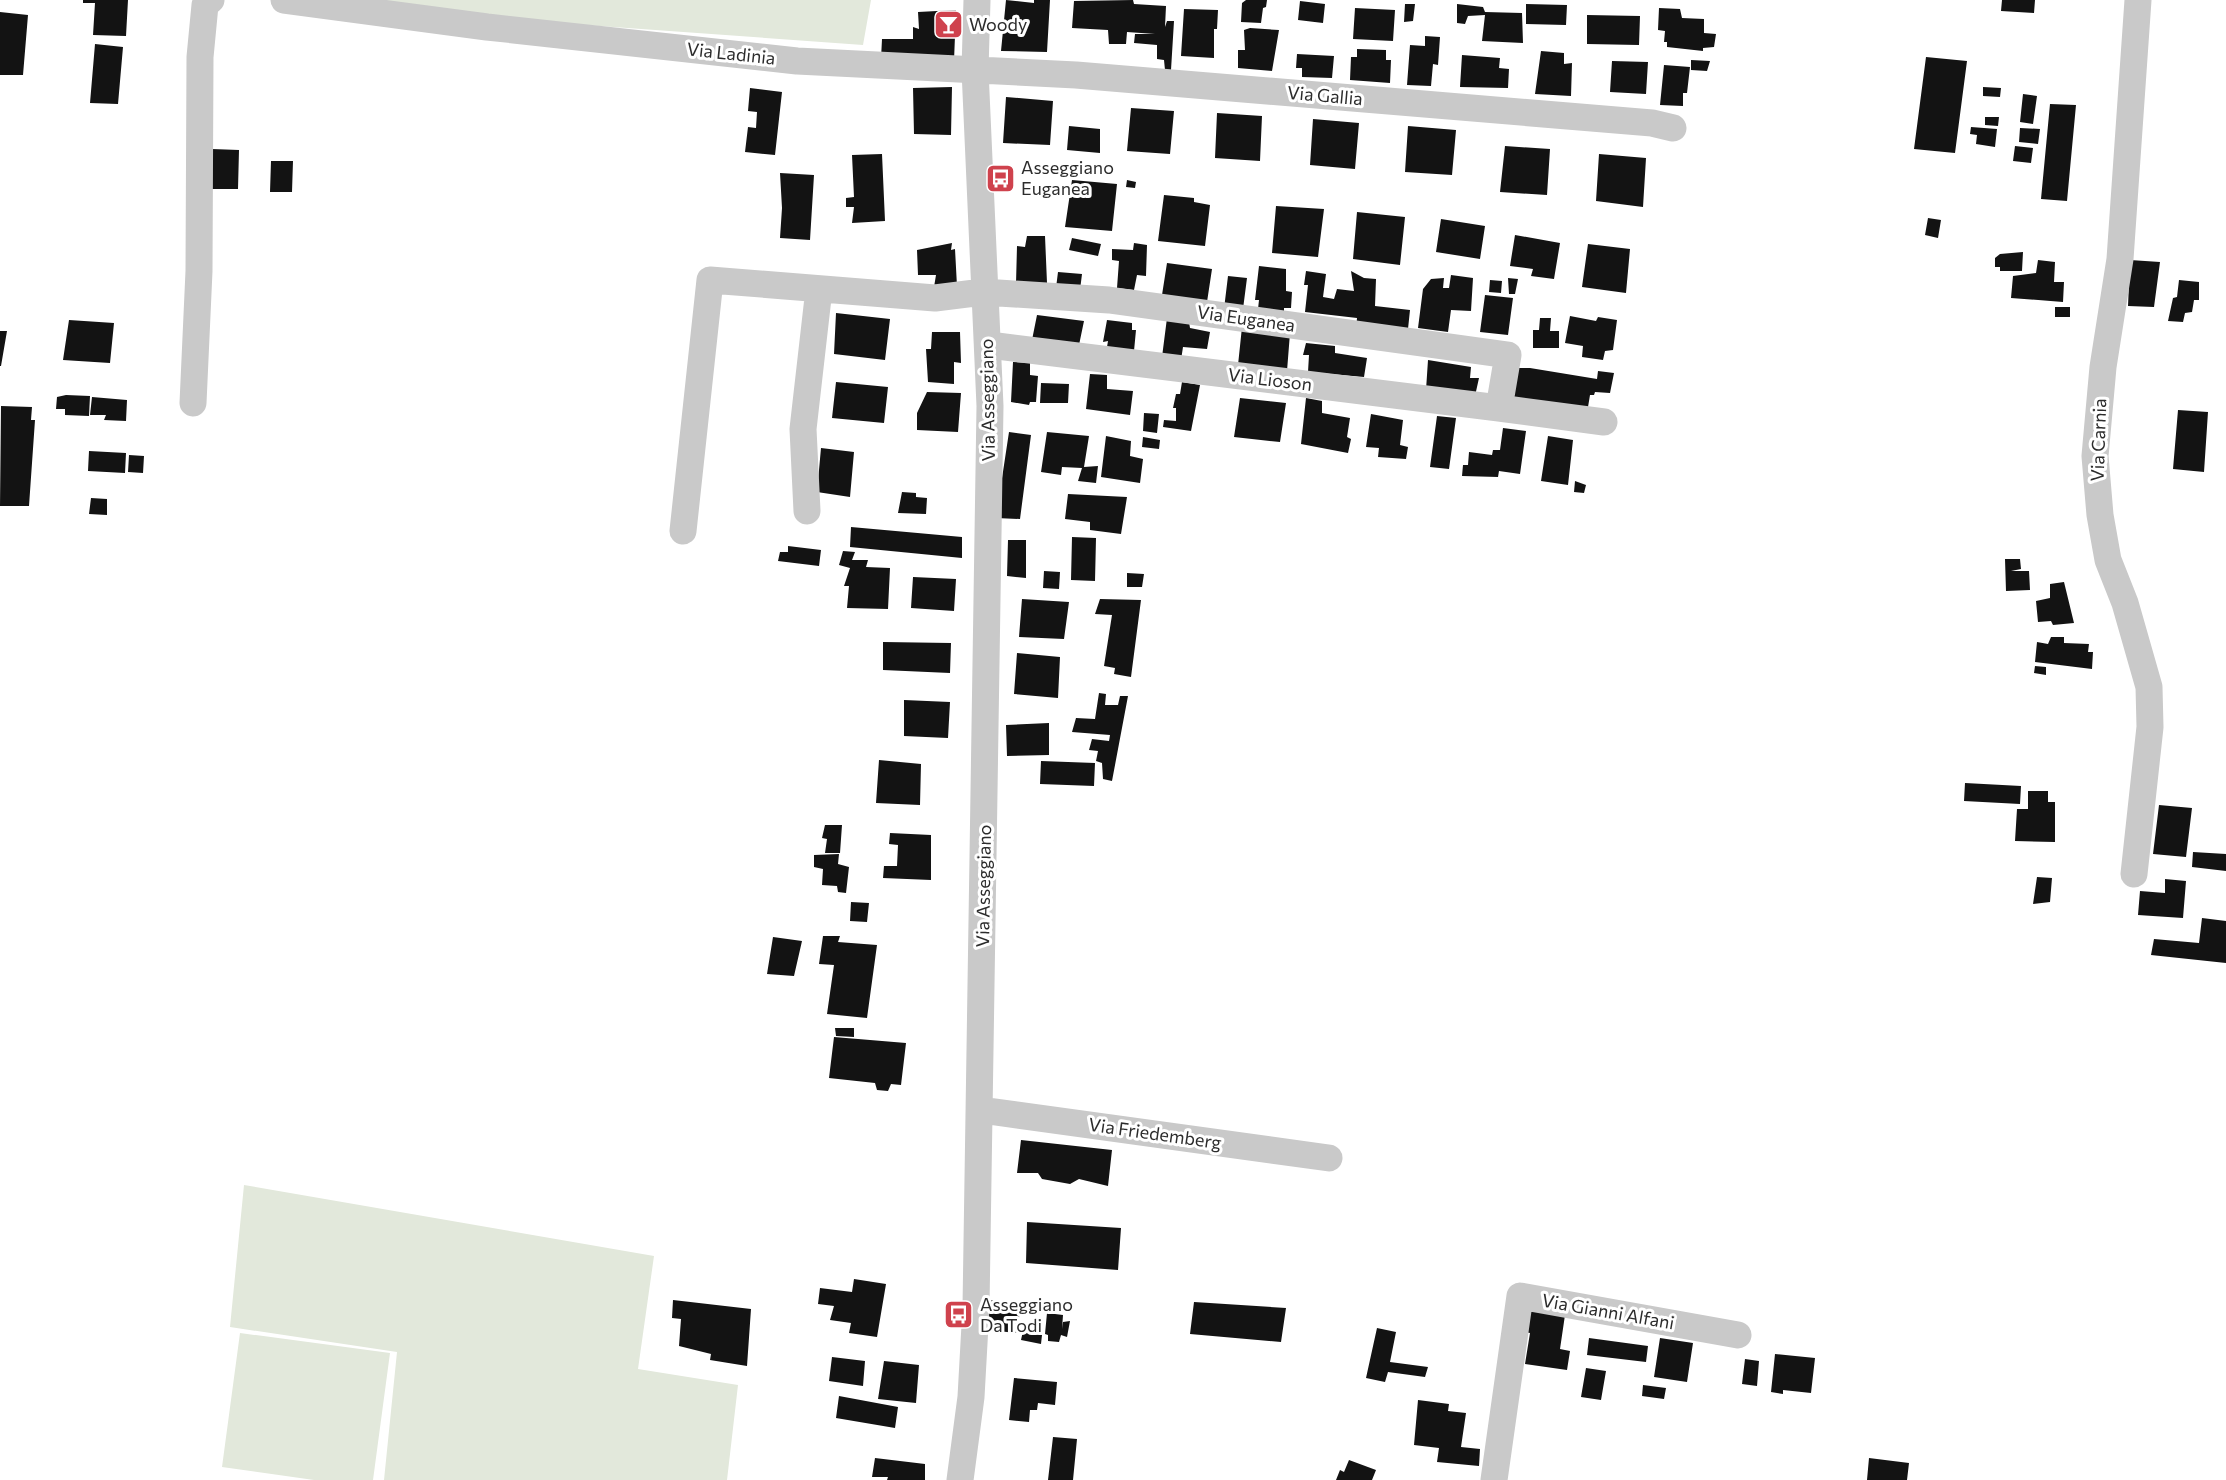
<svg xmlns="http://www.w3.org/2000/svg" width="2226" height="1480" viewBox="0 0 2226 1480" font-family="Commissioner,sans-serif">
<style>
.green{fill:#e2e8db}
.building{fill:#131313}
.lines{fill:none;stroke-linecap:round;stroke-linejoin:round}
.minor{stroke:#c9c9c9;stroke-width:27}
.labels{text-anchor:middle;stroke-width:6;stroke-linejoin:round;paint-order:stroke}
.poi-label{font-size:18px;fill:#2c2c2c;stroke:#fff;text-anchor:start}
.street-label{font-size:18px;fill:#2c2c2c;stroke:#fff}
</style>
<rect width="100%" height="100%" fill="#fff"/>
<path class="green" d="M351,0H871L863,45L350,8Z
M244,1185L654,1256L638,1369L738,1385L727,1480H384L397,1352L230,1327Z
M240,1333L390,1353L373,1480H314L222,1467Z"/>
<path class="building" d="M83,0H128L126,36L93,35L95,3H83Z
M1006,0L1034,3V0H1050L1047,52L1001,51Z
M1133,0L1134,4L1166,6L1165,27L1167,21H1174L1171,70H1165L1164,60L1157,59V45L1134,43L1135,34H1155L1127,32L1126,44H1109L1108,30L1072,28L1074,1Z
M1246,0H1267L1266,7L1263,8L1261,23L1241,22L1242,3Z
M2002,0H2035L2034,13L2001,11Z
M1300,1L1325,4L1323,23L1298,20Z
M1405,4H1415L1413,21L1404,22Z
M1457,4L1483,7L1485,12L1522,13L1523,43L1482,41L1485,15L1468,16L1465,24L1457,23Z
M1526,4L1567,5L1566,25L1526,24Z
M1355,8L1395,10L1393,41L1353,39Z
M1659,8L1680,9L1682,18L1704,19V33L1716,34L1714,47L1703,48V51L1667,47V42H1664L1665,31L1658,30Z
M1184,9L1218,10L1217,29H1214V58L1181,56Z
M956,10L954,61L881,59L882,39H913V27L919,29L918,12Z
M0,12L28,15L23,75H0Z
M1587,15L1640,16L1639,45L1587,44Z
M1250,28L1279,30L1272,71L1238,68V50H1245L1244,30Z
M1425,36L1440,37L1438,65L1433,64L1431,86L1407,85L1410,45L1425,46Z
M95,44L123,47L118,104L90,103Z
M1357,49L1386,50V60H1391L1390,83L1350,80L1351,57H1357Z
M1541,51L1564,53V64L1572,63L1571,96L1535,94Z
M1297,54L1334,56L1332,78L1302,77V68H1296Z
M1462,55L1500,58L1499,68L1509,69L1508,88L1460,87Z
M1926,57L1967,61L1955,153L1914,149Z
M1691,60L1710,61L1707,71L1691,70Z
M1612,61L1648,62L1646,94L1610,92Z
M1664,65L1690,67L1687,93H1683V106L1660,105Z
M952,87L951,135L914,134L913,88Z
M1983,87L2001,88L2000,97L1983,96Z
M750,88L782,92L775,155L745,152L748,127L756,128L757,112L748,111Z
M2023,94L2037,96L2033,124L2020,122Z
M1006,97L1053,101L1050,145L1003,143Z
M2050,104L2076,105L2067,201L2041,199Z
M1131,108L1174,111L1170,154L1127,151Z
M1217,113L1262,116L1260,161L1215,158Z
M1985,117H1999L1998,126L1985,125Z
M1313,119L1359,123L1355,169L1310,165Z
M1069,126L1100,129V153L1067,150Z
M1408,126L1456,130L1452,175L1405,172Z
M1971,127L1997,129L1995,147L1976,144L1977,135L1970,134Z
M2020,128L2040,129L2038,144L2019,142Z
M1505,146L1550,149L1547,195L1500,192Z
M2015,146L2033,148L2031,163L2013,161Z
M212,149L239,150L238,189H212Z
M882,154L885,221L852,223L854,207H846V198L854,197L852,155Z
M1599,154L1646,158L1643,207L1596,201Z
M271,161H293L292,192H270Z
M780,173L814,175L810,240L780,238L782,208Z
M1072,180L1117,184L1112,231L1065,227Z
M1127,180L1136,182L1135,188L1126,187Z
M1164,195L1194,198V202L1210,205L1205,246L1158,241Z
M1276,206L1324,209L1318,257L1272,253Z
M1357,212L1405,217L1400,265L1353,259Z
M1928,218L1941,220L1938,238L1925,235Z
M1441,219L1485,226L1480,259L1436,252Z
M1515,235L1560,243L1554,279L1531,276L1533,269L1510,266Z
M1027,236H1045L1047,283L1016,284L1017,246L1025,247Z
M1072,238L1101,244L1098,256L1069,250Z
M952,243L951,250L955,249L957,286L934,287L936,275H918L917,250Z
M1134,243L1147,245L1146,276L1137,275L1134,290L1117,288L1119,261L1112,260V249L1133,250Z
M1588,244L1630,249L1626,293L1582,287Z
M2023,252L2022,271H2000V267H1995V258L2000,254Z
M2038,260L2055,262L2054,282H2064L2063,302L2011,298L2013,276L2036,273Z
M2130,260L2160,262L2154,307L2128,306Z
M1167,263L1212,269L1207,302L1162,295Z
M1259,266L1286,269V291L1292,292L1291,308H1284V311L1258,309L1259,300H1255Z
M1306,271L1326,274L1323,297L1334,299L1337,289L1354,291L1351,271L1364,278L1376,279L1375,306L1410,310L1408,329L1356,328L1357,318L1305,312L1308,285H1304Z
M1058,272L1082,274L1080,290L1056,288Z
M1451,275L1473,278L1471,311L1451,310L1448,332L1418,328L1423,289L1431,279L1444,278L1443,288H1449Z
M1228,276L1247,278L1243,309H1224Z
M1508,278L1518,279L1515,294H1509Z
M1490,280L1502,281L1501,293L1489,292Z
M2179,280L2199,282V300H2194L2192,312L2185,313L2183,322L2168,321L2173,298L2177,297Z
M1485,295L1513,298L1508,335L1480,332Z
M2055,307H2070V317H2055Z
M836,313L890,319L885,360L834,354Z
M1037,315L1084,321L1079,345L1032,340Z
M1570,316L1596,321L1598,317L1617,320L1613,350L1605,351L1603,360L1582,357L1583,346L1565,343Z
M1167,318L1189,322L1190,328L1210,332L1207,349L1183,347L1181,360L1162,357Z
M1540,318H1551L1550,331H1559V348H1533V330H1539Z
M69,320L114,323L110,363L63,360Z
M1107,320L1132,323V330H1136L1134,351L1107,347L1108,341L1103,342Z
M1242,327L1290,333L1287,371L1238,365Z
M0,331H7L1,366H0Z
M932,332H960L961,363L954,362V384L928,382L926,349H931Z
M1306,343L1335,346V353L1367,358L1364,377L1308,372L1309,355H1303Z
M1428,360L1471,367L1470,378H1479L1475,396L1426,390Z
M1013,362L1030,363V375L1038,376L1036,402H1030L1029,405L1011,402Z
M1512,368H1530L1597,379L1598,371L1614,373L1610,393L1595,392L1594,395H1590L1587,413L1508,403Z
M1090,374L1107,375V389L1133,391L1130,415L1086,409Z
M836,382L888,387L884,423L832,418Z
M1182,382L1200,385L1191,431L1163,427L1164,420L1176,421V408H1173L1176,394H1180Z
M1041,383L1069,384L1068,403H1040Z
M927,392L961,393L958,432L917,430V413Z
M66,395L90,396L89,416L65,415V409H56L57,397Z
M92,397L127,400L126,421L104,420L106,415H90Z
M1240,398L1286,403L1280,442L1234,437Z
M1306,398L1322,401V413L1350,418L1347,437L1351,439L1348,453L1301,444Z
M1,406L32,407L31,420H35L29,506H0Z
M2178,410L2208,412L2204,472L2173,469Z
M1144,413L1159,414L1157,433L1143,431Z
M1371,414L1403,420L1400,445L1408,447L1406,459L1378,457L1379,448L1366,447Z
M1437,416L1456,418L1449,469L1430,467Z
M1503,428L1526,431L1520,474L1499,471L1498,477L1462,476L1463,465H1468L1469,452L1492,455L1493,450H1500Z
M1009,432L1031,435L1020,519L996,518Z
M1047,432L1089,436L1084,467L1098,466L1096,483L1078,481L1082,468L1062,467L1061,475L1041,472Z
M1106,436L1131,441L1130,456L1143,459L1140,483L1101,477Z
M1548,436L1573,440L1568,485L1541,481Z
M1143,437L1160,440L1159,449L1142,447Z
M821,448L854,452L850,497L817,492Z
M89,451L126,453L125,473L88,471Z
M129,455L144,456L143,473L128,472Z
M1575,481L1586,485L1584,493L1574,492Z
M902,492L916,493V497L927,498L926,514L898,513Z
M1068,494L1127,497L1121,534L1090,530V522L1065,519Z
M91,498L107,499V515L89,514Z
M851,527L962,537V558L850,547Z
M1072,537L1096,538L1095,581L1071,580Z
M1008,540H1026V578L1007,576Z
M788,546L821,550L819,566L778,561L780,552H788Z
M843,551L855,552L852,560H868L866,567L890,568L888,609L847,608L849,586H844L850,568L839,565Z
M2005,559H2020L2021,569L2011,571H2029L2030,590L2006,591Z
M1044,571L1060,572L1059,589L1043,588Z
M1127,573L1144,574L1142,587H1127Z
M913,577L956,579L954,611L911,608Z
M2064,582L2074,623L2053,625L2051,621L2038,622L2036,601L2050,598V584Z
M1022,599L1069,602L1064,639L1019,637Z
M1100,599L1141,600L1131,677L1114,674L1115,668L1104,666L1112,615L1095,614Z
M2051,637H2064V643L2089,644L2088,652H2093L2092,669L2035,662L2037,642L2048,644Z
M883,642L951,643L950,673L883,670Z
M1017,653L1060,657L1058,698L1014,694Z
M2035,666L2046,667V675L2034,673Z
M1099,693L1106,694L1105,705H1118L1120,696H1128L1112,781L1103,779L1102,763L1096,761L1098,751L1089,750L1092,739L1109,741L1110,735L1072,732L1076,718L1095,719Z
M904,700L950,702L948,738L904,736Z
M1049,723V755L1007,756L1006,725Z
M879,760L921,764L920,805L876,803Z
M1041,761L1095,763L1094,786L1040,784Z
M1965,783L2021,786L2020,804L1964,801Z
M2028,791H2048V802H2055V842L2015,841L2017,809H2028Z
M2159,805L2192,808L2186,857L2153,854Z
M825,825H842L840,853H825L827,839L822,838Z
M890,833L931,835V880L883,878L884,866H897L898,845L889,844Z
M2193,852L2226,854V871L2192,867Z
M839,854L838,864L849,867L846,893L838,892L837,886L822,885L823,869L814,867V855Z
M2037,877L2052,878L2050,902L2033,904Z
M2165,879L2186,881L2183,918L2138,915L2140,891L2165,893Z
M851,902L869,903L867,922L850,921Z
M2202,918L2226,921V963L2151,955L2154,939L2199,943Z
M823,936H840L838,942L877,945L867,1018L827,1014L834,965L819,964Z
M773,937L802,941L794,976L767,974Z
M835,1028H854V1037L836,1036Z
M834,1037L906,1043L901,1085L891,1084L888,1091L877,1090L875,1083L829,1078Z
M1021,1140L1112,1150L1108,1186L1079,1179L1070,1184L1042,1179L1038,1173H1017Z
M1027,1222L1121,1228L1118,1270L1026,1263Z
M854,1279L886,1284L877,1337L849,1333L851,1323L830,1320L834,1306L818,1304L820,1288L852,1292Z
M673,1300L751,1309L747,1366L710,1360L711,1354L679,1346L681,1319L672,1318Z
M990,1300L1021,1304L1017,1333L987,1330Z
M1194,1302L1286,1308L1281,1342L1190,1334Z
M1527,1309L1565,1315L1560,1349L1570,1351L1567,1370L1525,1364L1530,1333L1524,1332Z
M1047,1313L1063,1315L1062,1329L1063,1322L1070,1321L1067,1337L1061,1335L1059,1342L1048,1341V1335L1045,1334Z
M1377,1328L1396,1332L1390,1362L1428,1367L1425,1377L1388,1372L1385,1382L1366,1378Z
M1023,1331L1042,1335L1041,1344L1021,1340Z
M1589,1338L1648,1346L1646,1362L1587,1355Z
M1660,1338L1693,1343L1687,1382L1654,1377Z
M1775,1354L1815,1358L1811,1393L1783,1390V1394L1771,1392Z
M832,1357L865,1361L863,1386L829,1381Z
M1745,1359L1759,1361L1757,1386L1742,1384Z
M884,1361L919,1365L916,1403L878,1399Z
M1586,1368L1606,1371L1601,1400L1581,1397Z
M1014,1378L1057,1382L1055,1405L1038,1403L1037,1410H1030L1029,1422L1009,1420Z
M1643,1385L1666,1388L1664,1399L1642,1396Z
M839,1396L898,1407L895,1428L836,1418Z
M1418,1400L1449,1404L1448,1411L1466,1413L1461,1447L1480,1449L1479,1466L1437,1462L1439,1448L1414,1445Z
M1053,1437L1077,1439L1073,1480H1048Z
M875,1458L925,1464V1480H887L888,1477H872Z
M1869,1458L1909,1463L1907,1480H1867Z
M1349,1460L1376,1470L1372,1480H1336L1340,1470L1344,1472Z"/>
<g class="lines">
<path class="minor" d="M284,0L487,27L797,61L1076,75L1652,123L1673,128
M193,403L199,271L200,57L205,5L211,0
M1499,408L1604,422
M807,511L803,429L819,289
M683,531L710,280L935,298L983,292L1109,300L1508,355L1499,408L989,345
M2134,874L2150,727L2149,687L2125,603L2108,560L2100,515L2095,456L2103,367L2120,259L2138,0
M981,1110L1329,1158
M960,1480L971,1397L976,1307L990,406L975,70L977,0
M1494,1480L1520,1296L1738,1335"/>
</g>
<defs>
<symbol id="bar-square" viewBox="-11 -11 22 22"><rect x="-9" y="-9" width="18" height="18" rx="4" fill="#cf424d" stroke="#fff"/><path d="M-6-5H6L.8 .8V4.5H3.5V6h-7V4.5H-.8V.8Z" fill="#fff"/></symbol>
<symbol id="bus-square" viewBox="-11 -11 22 22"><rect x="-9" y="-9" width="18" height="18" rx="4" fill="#cf424d" stroke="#fff"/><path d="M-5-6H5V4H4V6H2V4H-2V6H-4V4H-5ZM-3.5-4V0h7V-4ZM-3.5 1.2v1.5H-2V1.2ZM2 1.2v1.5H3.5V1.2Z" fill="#fff"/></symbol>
</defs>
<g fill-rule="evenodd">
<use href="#bar-square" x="932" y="8" width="33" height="33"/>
<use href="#bus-square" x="984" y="162" width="33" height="33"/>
<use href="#bus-square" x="942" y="1298" width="33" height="33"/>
</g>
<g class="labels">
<g class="poi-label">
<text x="969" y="31">Woody</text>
<text x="1021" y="174">Asseggiano<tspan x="1021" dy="21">Euganea</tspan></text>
<text x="980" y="1311">Asseggiano<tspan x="980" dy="21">Da Todi</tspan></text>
</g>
<g class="street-label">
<text transform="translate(731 54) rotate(6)" y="6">Via Ladinia</text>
<text transform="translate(1325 96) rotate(5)" y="6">Via Gallia</text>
<text transform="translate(1246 319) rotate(8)" y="6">Via Euganea</text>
<text transform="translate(1270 380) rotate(7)" y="6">Via Lioson</text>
<text transform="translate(988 400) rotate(-91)" y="6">Via Asseggiano</text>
<text transform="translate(2099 440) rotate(-88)" y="6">Via Carnia</text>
<text transform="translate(984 886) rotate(-89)" y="6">Via Asseggiano</text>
<text transform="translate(1155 1134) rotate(8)" y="6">Via Friedemberg</text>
<text transform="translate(1608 1312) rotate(10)" y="6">Via Gianni Alfani</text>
</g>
</g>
</svg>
